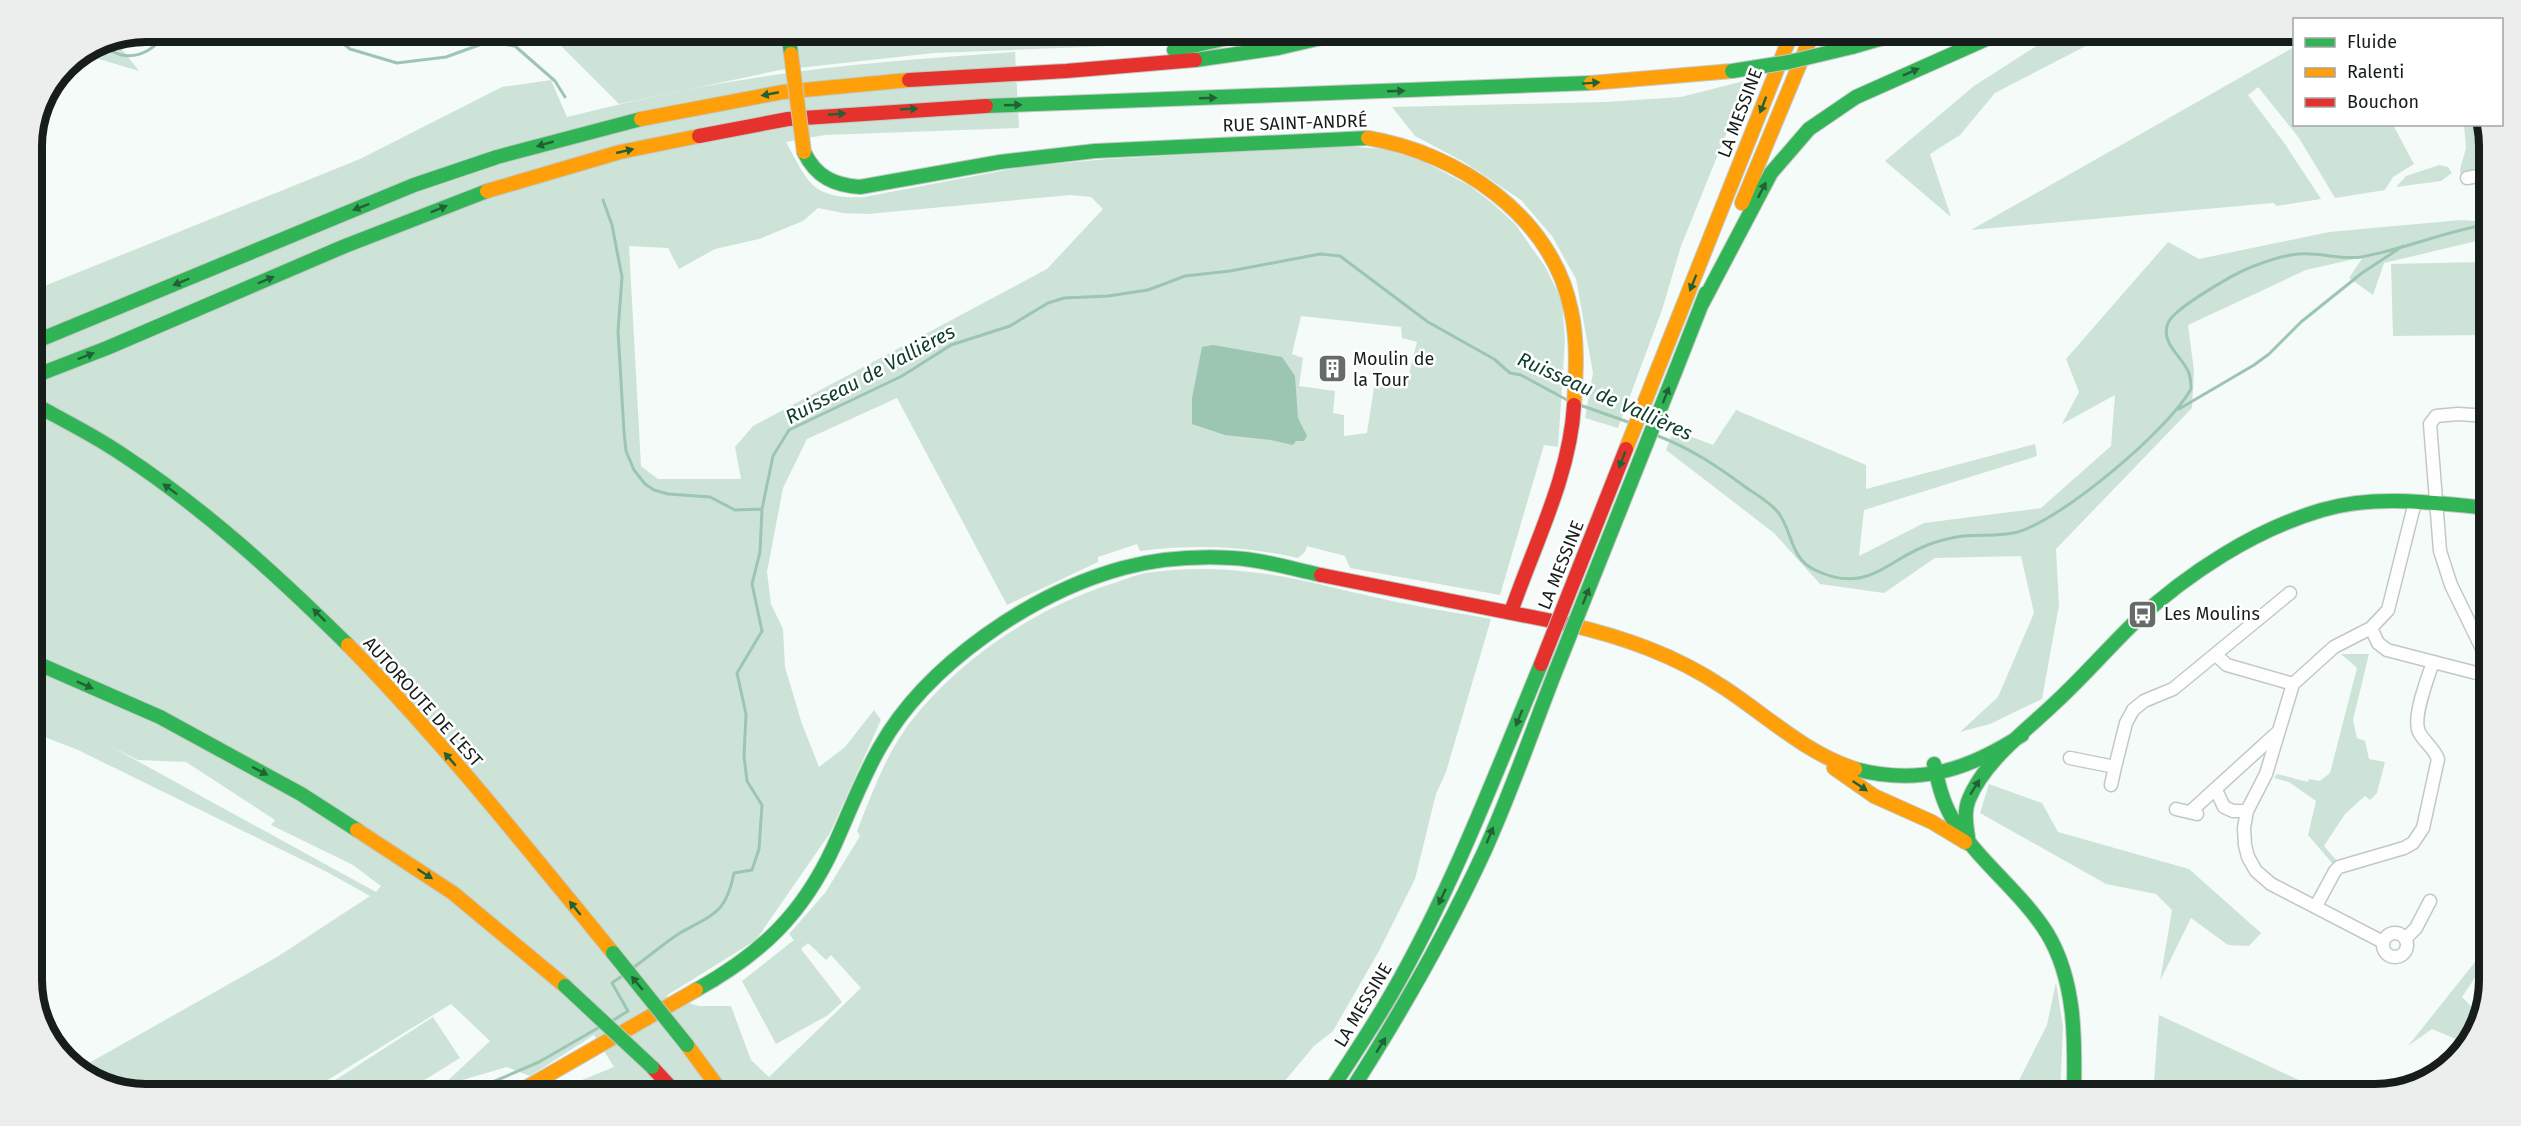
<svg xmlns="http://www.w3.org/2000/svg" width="2521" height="1126" viewBox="0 0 2521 1126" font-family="'Fira Sans',sans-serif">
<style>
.green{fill:#cde3d8;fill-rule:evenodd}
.water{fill:#9cc6b2}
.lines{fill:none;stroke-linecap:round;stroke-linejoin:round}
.stream{stroke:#9cc6b2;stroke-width:3}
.street-casing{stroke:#c2c9c5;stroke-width:15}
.fast-casing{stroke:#c2c9c5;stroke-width:16}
.slow-casing{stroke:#c2c9c5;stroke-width:16}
.jam-casing{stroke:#c2c9c5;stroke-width:16}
.street{stroke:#fefefe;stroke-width:12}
.fast{stroke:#30b455;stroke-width:14}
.slow{stroke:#ff9f0a;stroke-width:14}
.jam{stroke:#e5322d;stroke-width:14}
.fast-bridge-casing{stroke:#c2c9c5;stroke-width:16;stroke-linecap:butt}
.slow-bridge-casing{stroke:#c2c9c5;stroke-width:16;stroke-linecap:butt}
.jam-bridge-casing{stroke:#c2c9c5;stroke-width:16;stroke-linecap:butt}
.fast-bridge{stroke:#30b455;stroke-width:14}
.slow-bridge{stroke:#ff9f0a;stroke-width:14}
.jam-bridge{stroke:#e5322d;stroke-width:14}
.oneway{fill:#226135}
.labels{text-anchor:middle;stroke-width:5;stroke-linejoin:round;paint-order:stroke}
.street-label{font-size:18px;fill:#161d1a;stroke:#fff}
.poi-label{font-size:18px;fill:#161d1a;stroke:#fff;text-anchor:start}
.water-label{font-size:20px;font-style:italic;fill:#0c3e2b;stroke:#fff}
.rim{fill:none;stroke:#161d1a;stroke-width:8}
</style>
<rect width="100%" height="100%" fill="#f5fbf8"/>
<path class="green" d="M547,32H1200L1160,44L934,53L780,70L619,104Z
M2058,32H2113L1995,93L1960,135L1930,154L1951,217L1885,161L1974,86Z
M113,38L139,71L82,54L103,40Z
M2294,47V124L2393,125L2414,164L2393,177L2385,190L2335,198L2299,138L2258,87L2248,95L2285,144L2321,199L2277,206L2273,203L1971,230Z
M1015,52L1019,128L825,135L786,142C809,184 812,199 864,197L1022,167L1107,159L1343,146L1385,149L1425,162L1470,186L1492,203L1515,224L1546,268L1562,301L1565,341L1558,447L1544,445L1500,595L1350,568L1345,556L1307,546L1305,552L1298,558C1245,546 1193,544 1140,551L1137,544L1098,557V562L1007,605L897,398L807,439L783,488L767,572L771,604L783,629L785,667L802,724L819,767L845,747L874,710L881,720L830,833L756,940L666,996L699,1006H731L751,1060L769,1077L861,988L831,955L826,960L808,943L801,949L842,1002L828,1015L776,1044L742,981L794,940L789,934L825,893L860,836L857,831C871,796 884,759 906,728C955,662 1033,609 1111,584C1122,581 1134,575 1146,573C1180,568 1216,568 1250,572C1294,576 1336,589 1379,598C1416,607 1454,612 1491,619L1446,772L1436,794L1415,879L1379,951L1333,1031L1314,1046L1274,1094H577L572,1084L614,1067L594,1035L530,1076L507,1067L442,1086L490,1041L451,1004L305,1094H146L102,1086L80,1068L277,957L370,896L327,872L78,750L32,732V291L360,159L502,87L551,80L567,117C625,103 684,89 742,80C832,65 924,58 1015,52ZM1070,195L1091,197L1103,209L1047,269L753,426L735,447L741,479H658L641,466L629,246L668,248L679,269L715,249L759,239L803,221L818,208L843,213L868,214ZM1301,316L1401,327L1402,338L1417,342L1407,382L1375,381L1367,433L1344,436V415L1333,413L1335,391L1299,386L1303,358L1292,354ZM110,746L138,760L186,762L275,820L271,825L353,865L381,886L376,892Z
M1748,80L1681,246L1662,310L1618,428L1585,418L1593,373L1576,279L1552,236L1521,200L1464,162L1415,136L1392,107L1605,102L1681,97Z
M2464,125H2484L2489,140L2484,173L2461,176L2460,169L2466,148Z
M2439,165L2448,167L2452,173L2441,181L2396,187L2406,176Z
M2461,220L2489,222V241L2481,240L2384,263L2373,295L2349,278L2363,257L2306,270L2188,325L2194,371L2192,408L2056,549L2059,605L2042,699L1990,724L1960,732L1998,697L2034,613L2021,556L1935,558L1884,593L1820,584L1774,533L1666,450L1674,430L1713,445L1736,410L1866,465V489L2035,444L2037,456L1864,510L1859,556L1924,523L2041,508L2111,446L2115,395L2062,424L2079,392L2066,359L2168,242L2199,259L2329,232Z
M2480,262L2481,335L2393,336L2391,264Z
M2341,654H2369L2353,720L2357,738L2365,741L2369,759L2385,762L2377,793L2370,800L2365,796L2345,814L2324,846L2337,861L2332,863L2308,835L2316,801L2289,782L2274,778L2277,774L2308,782L2309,779L2320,781L2330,773L2357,668Z
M1989,784L2042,803L2058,832L2189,869L2261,933L2249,946L2228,945L2191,918L2160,981L2172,910L2156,894L2106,884L1980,813Z
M2483,952L2485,963L2462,997L2482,1018L2481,1024L2465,1043L2432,1029L2408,1046Z
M2056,982L2063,1027L2060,1094H2012L2047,1025Z
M2159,1015L2329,1094H2153Z
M433,1017L460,1058L402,1094H335L329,1084Z"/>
<path class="water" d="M1213,345L1282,357L1295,376L1298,418L1307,436L1304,441H1296L1293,445L1271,440L1225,435L1192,424V398L1202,347Z"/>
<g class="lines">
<path class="stream" d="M333,32L336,38L350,49L397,63L446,57L482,44L496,43L515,46L555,81L565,97
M96,45C105,47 113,53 122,55C141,59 158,46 166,32
M603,200L612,225L622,277L618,331L624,432L626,451L634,470L645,484L654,490L668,494L710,497L735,510L762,509L773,456L789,430L902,376L951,345L1010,326L1048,303L1064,298L1108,296L1148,290L1185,276L1230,271L1320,254L1340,256L1428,322L1494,359L1510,373L1521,375L1569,401
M1580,405L1628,422
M2179,409L2254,365L2269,354L2301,322L2362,273L2403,246
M1658,436C1690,448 1717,466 1744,486C1755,494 1768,501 1777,511C1793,530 1789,558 1815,570C1869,596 1887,558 1933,543C1942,540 1954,537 1964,536C1982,534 1999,537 2018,532C2064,518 2168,430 2191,389C2191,382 2191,377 2188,371C2181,356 2160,342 2168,323C2174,308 2237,272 2254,266C2267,261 2284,255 2298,254C2319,252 2340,260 2361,257C2405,249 2446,231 2489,224
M634,967C650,956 664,943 680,933C713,914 726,914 734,873L752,870L759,849L762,805L747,781L744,756L746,714L737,673L762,631L752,584L760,552L762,509
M612,1021L628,1011L612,983L622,976
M444,1094L488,1084L539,1062L598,1028"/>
<defs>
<path id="street" d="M2467,178L2489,174
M2489,416L2458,414L2436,416L2430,424L2440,551L2451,585L2489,663
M2371,628L2378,643L2387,650L2480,674
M2216,655L2227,665L2293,684
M2070,758L2115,767L2111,785
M2115,767L2126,723L2133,710L2144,701L2173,689L2290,593
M2216,790L2224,807L2233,811H2247
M2176,809L2197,814
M2190,812L2279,731
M2316,906L2335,871L2339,867L2404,848L2413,843L2423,828L2438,759C2434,748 2424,742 2419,732C2412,717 2428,678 2433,662
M2383 945a12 12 0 1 1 24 0a12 12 0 1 1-24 0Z
M2406,938L2416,928L2430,901
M2383,942L2271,884L2256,871L2248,857L2245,845L2244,828L2247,811L2266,774L2293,684L2334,647L2371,628L2388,610L2415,502"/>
<path id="fast" d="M788,32L791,54
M1852,47L1904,32
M1174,50L1255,32
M1195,60L1278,48L1347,32
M986,106L1591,83
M804,152C816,177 834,185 860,187L1000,162L1095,151L1368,138
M1702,304L1771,173L1809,129L1856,97L2002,32
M32,343L414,185L497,157L641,119
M1675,372L1706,293
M32,377L107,348L345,246L487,191
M32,403C61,419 92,434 120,453C204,508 277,575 348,645
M32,661L160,717L301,794L357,830
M1934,764C1938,782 1942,800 1951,816C1976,860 2020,890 2047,933C2076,981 2075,1040 2074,1094
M1855,769C1919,786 1968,770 2022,735
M1969,844C1967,829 1963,813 1969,799C1985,760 2027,730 2056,702C2084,676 2109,647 2136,621C2188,573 2254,530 2322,510C2376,494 2434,503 2489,508
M696,990C761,954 803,914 834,846C849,813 862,778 880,747C927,664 1032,593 1123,568C1157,559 1196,556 1232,558C1261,559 1292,569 1321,575
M1328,1094C1350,1061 1372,1028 1392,993C1452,889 1495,775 1541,664
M1349,1094C1399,1016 1445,936 1484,852C1511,793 1532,731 1556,670"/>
<path id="slow" d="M1591,83L1732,71
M641,119L783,92L909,80
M1368,138C1458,153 1552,216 1571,310C1578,341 1576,373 1574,405
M487,191L620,152L699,136
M1742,203L1813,32
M1659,366L1792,32
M1567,624C1623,637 1675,655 1723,687C1766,715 1805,753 1855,769
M348,645C443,742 527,848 613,953
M1834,768L1874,796L1932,822L1965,842
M357,830L453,893L565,986
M687,1045L723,1094
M515,1094L696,990"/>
<path id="jam" d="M909,80L1066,71L1195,60
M699,136L788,119L986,106
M1321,575L1567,624
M1511,612C1534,545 1570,476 1574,405
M652,1067L677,1094"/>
</defs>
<use href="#street" class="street-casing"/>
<use href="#fast" class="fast-casing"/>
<use href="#slow" class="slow-casing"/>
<use href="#jam" class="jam-casing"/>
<use href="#street" class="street"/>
<use href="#fast" class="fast"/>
<use href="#slow" class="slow"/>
<use href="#jam" class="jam"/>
<defs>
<path id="fast-bridge" d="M1732,71L1789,62L1852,47
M1556,670L1675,372
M613,953L687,1045
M565,986L652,1067"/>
<path id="slow-bridge" d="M791,54L804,152
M1626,449L1659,366"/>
<path id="jam-bridge" d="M1541,664L1626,449"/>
</defs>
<use href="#fast-bridge" class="fast-bridge-casing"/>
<use href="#slow-bridge" class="slow-bridge-casing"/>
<use href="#jam-bridge" class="jam-bridge-casing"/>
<use href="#fast-bridge" class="fast-bridge"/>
<use href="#slow-bridge" class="slow-bridge"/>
<use href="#jam-bridge" class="jam-bridge"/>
</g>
<defs><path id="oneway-solid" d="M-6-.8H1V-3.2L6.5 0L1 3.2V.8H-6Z" transform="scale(1.5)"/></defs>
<g class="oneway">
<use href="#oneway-solid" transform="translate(1911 72) rotate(-24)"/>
<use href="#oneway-solid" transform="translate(1591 83) rotate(-4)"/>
<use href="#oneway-solid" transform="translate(1396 91) rotate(-2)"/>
<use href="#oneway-solid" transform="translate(770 94) rotate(169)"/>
<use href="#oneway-solid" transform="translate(1208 98) rotate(-2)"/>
<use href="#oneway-solid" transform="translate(1013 105) rotate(-2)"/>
<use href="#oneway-solid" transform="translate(1763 105) rotate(111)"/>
<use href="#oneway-solid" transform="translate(909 109) rotate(-3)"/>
<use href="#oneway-solid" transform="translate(837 114) rotate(-5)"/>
<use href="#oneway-solid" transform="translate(545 144) rotate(164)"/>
<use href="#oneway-solid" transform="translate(625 151) rotate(-13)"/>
<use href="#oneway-solid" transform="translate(1762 190) rotate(-63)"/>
<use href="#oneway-solid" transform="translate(361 207) rotate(159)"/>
<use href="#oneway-solid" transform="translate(439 209) rotate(-22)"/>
<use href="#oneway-solid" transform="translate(266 280) rotate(-23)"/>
<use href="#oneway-solid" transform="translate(181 282) rotate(157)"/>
<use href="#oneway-solid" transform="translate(1693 283) rotate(112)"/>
<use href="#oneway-solid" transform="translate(86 356) rotate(-21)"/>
<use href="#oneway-solid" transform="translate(1666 395) rotate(-69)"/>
<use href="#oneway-solid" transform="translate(1622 460) rotate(112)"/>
<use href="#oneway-solid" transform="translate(170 489) rotate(-143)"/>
<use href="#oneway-solid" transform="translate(1586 596) rotate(-68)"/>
<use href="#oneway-solid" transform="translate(319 615) rotate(-135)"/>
<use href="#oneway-solid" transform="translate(85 685) rotate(24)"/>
<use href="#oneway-solid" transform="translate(1519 718) rotate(112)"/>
<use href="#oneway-solid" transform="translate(450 759) rotate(-131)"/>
<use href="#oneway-solid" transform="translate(260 771) rotate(28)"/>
<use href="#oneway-solid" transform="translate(1860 786) rotate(34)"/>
<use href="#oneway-solid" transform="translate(1975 787) rotate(-58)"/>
<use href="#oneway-solid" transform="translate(1490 835) rotate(-68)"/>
<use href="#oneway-solid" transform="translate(425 874) rotate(33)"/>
<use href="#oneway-solid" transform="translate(1442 897) rotate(115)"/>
<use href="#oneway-solid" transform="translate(575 908) rotate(-129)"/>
<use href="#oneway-solid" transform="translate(637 983) rotate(-129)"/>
<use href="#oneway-solid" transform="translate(1381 1045) rotate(-58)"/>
</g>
<defs>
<symbol id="building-square" viewBox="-11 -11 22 22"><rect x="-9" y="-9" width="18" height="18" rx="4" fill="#646b68" stroke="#fff"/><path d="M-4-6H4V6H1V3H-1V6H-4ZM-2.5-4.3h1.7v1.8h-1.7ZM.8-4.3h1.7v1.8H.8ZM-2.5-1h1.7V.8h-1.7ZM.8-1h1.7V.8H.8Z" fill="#fff"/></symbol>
<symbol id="bus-square" viewBox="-11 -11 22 22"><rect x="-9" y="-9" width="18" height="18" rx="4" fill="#646b68" stroke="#fff"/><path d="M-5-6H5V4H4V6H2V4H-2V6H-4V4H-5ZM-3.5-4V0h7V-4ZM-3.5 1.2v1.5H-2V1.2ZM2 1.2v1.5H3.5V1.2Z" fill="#fff"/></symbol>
</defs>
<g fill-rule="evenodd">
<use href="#building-square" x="1316" y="352" width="33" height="33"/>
<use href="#bus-square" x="2126" y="598" width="33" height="33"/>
</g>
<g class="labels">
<g class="street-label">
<text transform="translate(1740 113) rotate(-69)" y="6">LA MESSINE</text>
<text transform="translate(1295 123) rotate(-2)" y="6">RUE SAINT-ANDRÉ</text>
<text transform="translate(1561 565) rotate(-68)" y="6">LA MESSINE</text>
<text transform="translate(423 702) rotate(48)" y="6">AUTOROUTE DE L’EST</text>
<text transform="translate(1363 1005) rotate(-59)" y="6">LA MESSINE</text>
</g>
<g class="poi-label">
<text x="1353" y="365">Moulin de<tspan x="1353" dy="21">la Tour</tspan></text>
<text x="2164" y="620">Les Moulins</text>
</g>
<g class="water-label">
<text transform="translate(870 374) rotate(-28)" y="7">Ruisseau de Vallières</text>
<text transform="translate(1605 396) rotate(24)" y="7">Ruisseau de Vallières</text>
</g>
</g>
<path d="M0 0H2521V1126H0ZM146 42H2375A104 104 0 0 1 2479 146V980A104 104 0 0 1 2375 1084H146A104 104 0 0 1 42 980V146A104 104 0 0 1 146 42Z" fill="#eceded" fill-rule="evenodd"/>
<path class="rim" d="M146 42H2375A104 104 0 0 1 2479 146V980A104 104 0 0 1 2375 1084H146A104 104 0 0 1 42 980V146A104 104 0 0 1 146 42Z"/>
<rect x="2293" y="18" width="210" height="108" fill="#ffffff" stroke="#a2a5a3" stroke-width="1.5"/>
<rect x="2305" y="38" width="30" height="9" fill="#30b455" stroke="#a2a5a3" stroke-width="1.5"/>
<text x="2347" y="48" font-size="18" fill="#161d1a">Fluide</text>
<rect x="2305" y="68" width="30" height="9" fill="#ff9f0a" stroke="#a2a5a3" stroke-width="1.5"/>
<text x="2347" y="78" font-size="18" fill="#161d1a">Ralenti</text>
<rect x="2305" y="98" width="30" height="9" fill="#e5322d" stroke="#a2a5a3" stroke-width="1.5"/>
<text x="2347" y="108" font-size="18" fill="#161d1a">Bouchon</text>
</svg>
